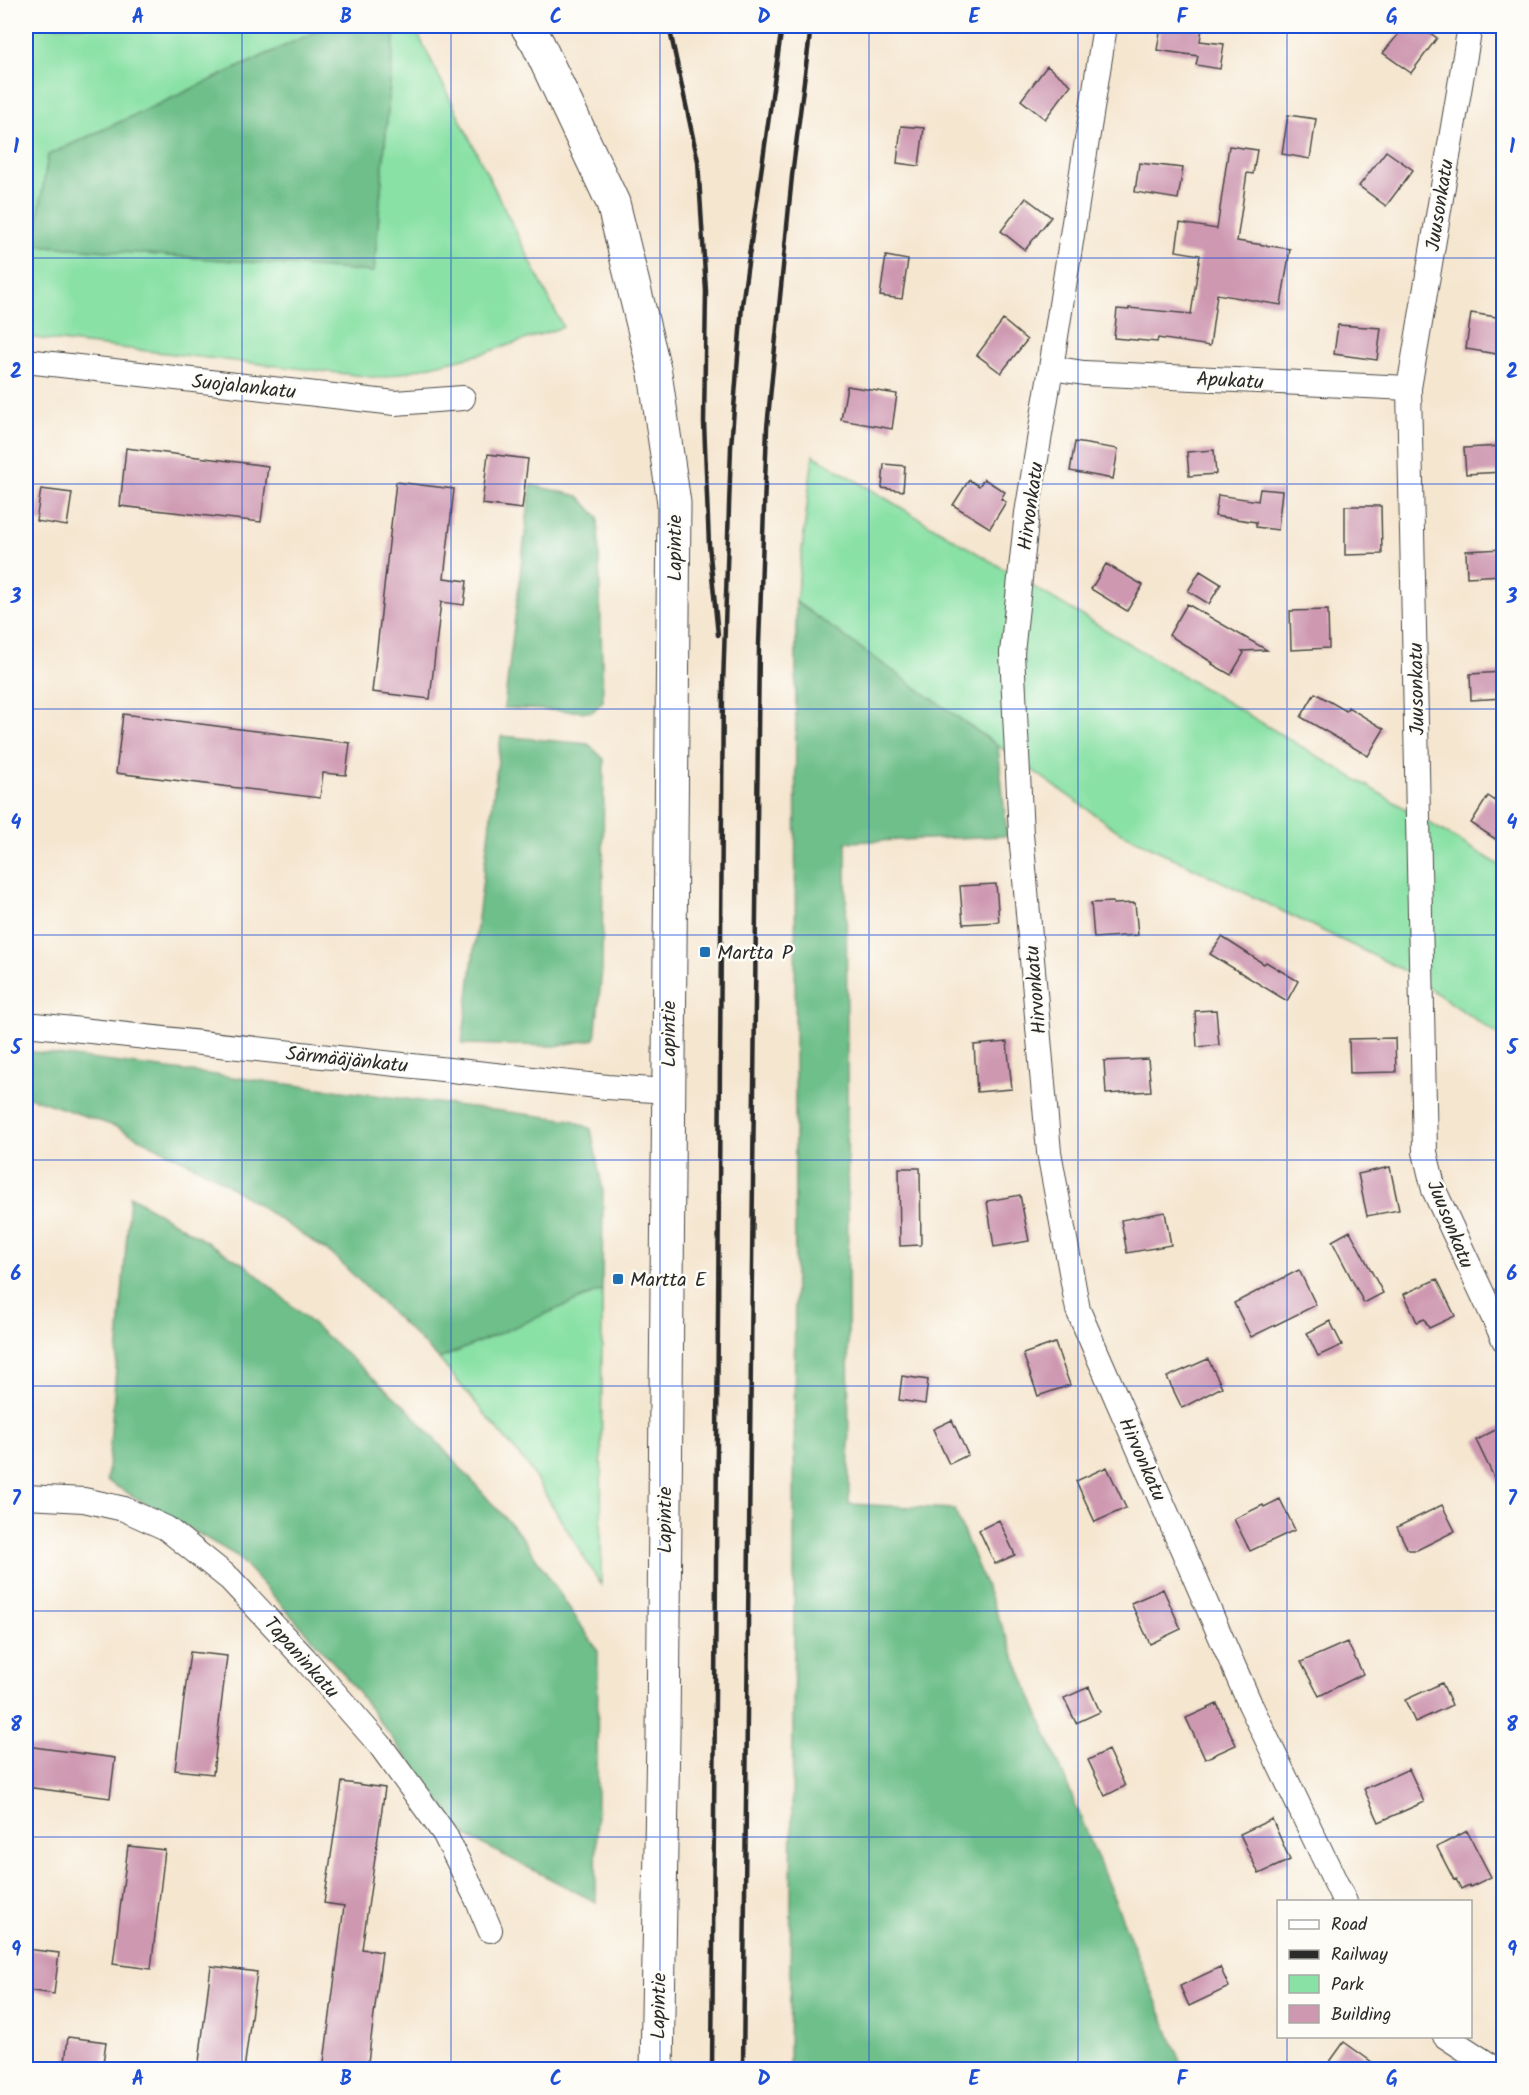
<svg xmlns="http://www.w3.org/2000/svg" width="1529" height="2095" viewBox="0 0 1529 2095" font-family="Kalam,sans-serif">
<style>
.green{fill:#89e1a5;stroke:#5a8668;stroke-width:1.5}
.forest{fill:#6ebf8a;stroke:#4c755a;stroke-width:1.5}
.building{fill:#ce98b1}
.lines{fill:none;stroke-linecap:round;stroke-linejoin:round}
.minor-casing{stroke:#494744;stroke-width:26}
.secondary-casing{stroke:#494744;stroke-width:35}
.minor{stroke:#fff;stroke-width:24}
.secondary{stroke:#fff;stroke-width:33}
.rail{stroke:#2b2b2b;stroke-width:4.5}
.grid{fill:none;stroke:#1d4ed8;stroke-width:1.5;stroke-opacity:0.55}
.poi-dot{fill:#1f6fb2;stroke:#fdfcf7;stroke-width:2}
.labels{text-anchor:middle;stroke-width:5;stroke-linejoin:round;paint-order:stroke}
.street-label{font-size:20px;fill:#2b2b2b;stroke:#fdfcf7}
.poi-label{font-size:20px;fill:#2b2b2b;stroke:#fdfcf7;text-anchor:start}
.neatline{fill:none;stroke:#1d4ed8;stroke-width:2}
.grid-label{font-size:20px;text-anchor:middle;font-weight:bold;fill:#1d4ed8}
</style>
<rect width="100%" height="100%" fill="#fdfcf7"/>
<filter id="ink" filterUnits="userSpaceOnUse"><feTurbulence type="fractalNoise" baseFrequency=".0167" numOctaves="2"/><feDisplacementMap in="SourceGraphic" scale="12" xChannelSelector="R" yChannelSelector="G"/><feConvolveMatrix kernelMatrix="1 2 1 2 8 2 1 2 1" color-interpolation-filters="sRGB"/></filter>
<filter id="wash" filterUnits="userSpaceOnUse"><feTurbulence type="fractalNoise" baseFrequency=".008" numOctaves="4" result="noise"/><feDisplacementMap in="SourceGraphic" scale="24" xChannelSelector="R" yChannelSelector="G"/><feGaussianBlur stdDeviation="1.35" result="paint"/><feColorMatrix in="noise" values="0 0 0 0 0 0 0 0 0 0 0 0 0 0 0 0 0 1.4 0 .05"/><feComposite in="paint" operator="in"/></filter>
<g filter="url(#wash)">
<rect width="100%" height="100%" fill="#f5e6d0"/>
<path class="green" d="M26,26H328L48,155L34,245L374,272L395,26H414L563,327L485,353L381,378L26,337Z
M813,455L1503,867V1038L1399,968L1118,831L796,602Z
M602,1290L601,1585L528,1466L439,1359Z"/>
<path class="forest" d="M328,26H395L374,272L34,245L48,155Z
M531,485L579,496L598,517L603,701L592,712L504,708Z
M796,602L998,746L1007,836L846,842L849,1504L954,1509L1184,2069H789L794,1636Z
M501,736L588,744L604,759L602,970L595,1039L555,1046L462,1044Z
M26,1051L572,1120L591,1129L603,1191L602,1290L439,1359L332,1254L211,1174L117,1127L26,1096Z
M130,1196L247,1266L405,1406L522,1537L598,1651L596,1902L466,1836L343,1673L237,1556L107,1481Z"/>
<g id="blocks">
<path class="building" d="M1161,26H1182L1202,29L1200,41L1224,44L1220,69L1196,65L1198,56L1157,50Z
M1405,26H1420L1437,38L1411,73L1383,53Z
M1047,66L1071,85L1045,119L1021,100Z
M1288,115L1316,119L1310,159L1282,154Z
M901,126L924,128L919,166L897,163Z
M1229,146L1257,150L1253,174L1247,173L1237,241L1290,249L1281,305L1217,294L1210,346L1158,338L1157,342L1114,338L1117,309L1129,310V308L1191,314L1200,255L1176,251L1180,223L1217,229Z
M1386,151L1413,170L1386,206L1359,186Z
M1139,163L1183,168L1178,199L1135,192Z
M1026,198L1051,217L1025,250L1001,231Z
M886,256L908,260L902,299L880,296Z
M1471,313L1503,318V355L1466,349Z
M1003,320L1027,340L1001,373L977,355Z
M1338,325L1381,328L1377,360L1334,354Z
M847,386L897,394L892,429L841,420Z
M1075,442L1118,449L1113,479L1070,471Z
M1503,446V472L1466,474L1464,448Z
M126,448L268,466L261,522L120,506Z
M1214,450L1216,474L1189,476L1187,452Z
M488,454L528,459L522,509L482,504Z
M884,464L905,466L903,491L882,488Z
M984,479L1005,492L1001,499L1006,502L990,528L953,505L969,480L979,486Z
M396,482L454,489L444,578L467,581L464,605L441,602L430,699L372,692Z
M41,489L72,493L67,526L36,521Z
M1260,489L1282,491L1278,530L1256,527V522L1215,516L1218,495L1258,501Z
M1345,506H1381L1382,554L1345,555Z
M1503,549V575L1467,577L1466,551Z
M1106,564L1143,585L1127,611L1091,589Z
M1200,571L1221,584L1209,604L1188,591Z
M1187,604L1267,650L1242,651L1244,653L1231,675L1212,664L1213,663L1169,635Z
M1328,610L1329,648L1291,650L1290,611Z
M1503,672V698L1471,700L1470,674Z
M1315,693L1346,711L1348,707L1384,729L1368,756L1301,717Z
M123,714L350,743L346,775L323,773L320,798L116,773Z
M1488,796L1503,806V844L1471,823Z
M996,884L999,922L963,924L960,886Z
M1113,902V904L1135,903L1138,935L1094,938L1091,903Z
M1222,937L1264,964L1266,962L1298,981L1287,1001L1210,954Z
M1216,1010L1219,1045L1197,1047L1195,1011Z
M1395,1038L1396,1072L1350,1073L1349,1039Z
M1007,1042L1012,1089L977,1092L974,1045Z
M1148,1059L1151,1091L1106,1094L1104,1061Z
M1390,1167L1399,1210L1367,1216L1358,1174Z
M899,1168H920L921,1245L900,1246Z
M1020,1195L1029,1241L994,1247L987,1201Z
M1165,1212L1171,1245L1127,1253L1121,1220Z
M1350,1231L1383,1293L1364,1303L1332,1241Z
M1299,1270L1316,1305L1251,1337L1234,1303Z
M1437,1279L1455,1316L1429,1328L1424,1319L1417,1322L1404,1294Z
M1330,1321L1342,1345L1318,1356L1307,1333Z
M1055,1343L1070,1385L1038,1396L1023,1354Z
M1208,1359L1222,1387L1182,1408L1167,1377Z
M902,1376L928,1380L925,1404L899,1400Z
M952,1420L968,1455L949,1464L933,1429Z
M1503,1426V1496L1476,1440Z
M1107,1467L1126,1508L1095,1522L1076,1481Z
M1280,1499L1295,1530L1250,1551L1234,1519L1263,1505L1264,1507Z
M1442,1505L1455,1531L1417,1550H1408L1397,1527Z
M999,1520L1015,1555L995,1564L979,1530Z
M1163,1589L1181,1629L1150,1644L1131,1603Z
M1347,1642L1363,1674L1319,1696L1301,1662Z
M190,1652L227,1656L213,1774L175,1770Z
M1442,1683L1452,1705L1415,1722L1405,1700Z
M1089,1687L1100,1712L1076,1723L1064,1698Z
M1217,1704L1236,1745L1205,1759L1186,1718Z
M26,1746L115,1758L110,1798L26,1787Z
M1108,1750L1125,1786L1105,1796L1088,1760Z
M1409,1769L1424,1802L1379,1822L1364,1789Z
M342,1782L385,1788L362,1949L382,1952L367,2070H323L344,1906L324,1903Z
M1272,1819L1290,1860L1259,1874L1240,1834Z
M1467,1831L1491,1877L1470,1887L1469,1885L1461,1889L1456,1879L1454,1880L1437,1847Z
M128,1846L165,1850L151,1969L113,1964Z
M26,1949L59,1953L54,1994L26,1990Z
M211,1966L257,1972L244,2070H198Z
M1220,1967L1229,1987L1189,2006L1180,1986Z
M68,2037L106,2042L102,2070H64Z
M1344,2042L1383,2070H1324Z"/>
</g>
</g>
<g filter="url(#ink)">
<use href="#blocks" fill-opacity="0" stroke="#494744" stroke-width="1.5"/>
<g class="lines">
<defs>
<path id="minor" d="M1105,26L1051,368L1027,513L1012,653L1021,834L1049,1152L1078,1310L1250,1704L1345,1902
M1470,26L1409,388L1425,1152L1434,1190L1504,1340
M26,361L395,403L463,398
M1051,368L1084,373L1409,388
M26,1024L607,1087L668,1091
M26,1497L84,1500L124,1509L166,1528L230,1579L305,1659L380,1745L444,1833L477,1899L490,1930
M1445,2036L1497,2070"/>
<path id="secondary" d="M527,26L538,44L613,203L655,373L674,503L663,1735L657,2070"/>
</defs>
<use href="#minor" class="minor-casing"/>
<use href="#secondary" class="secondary-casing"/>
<use href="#minor" class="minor"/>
<use href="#secondary" class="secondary"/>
<path class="rail" d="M669,26L698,161L706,291L704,422L709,545L718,635
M712,2070L723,685L731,447L742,305L782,26
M743,2070L759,644L767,428L792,176L811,26"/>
</g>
</g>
<path class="grid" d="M242,26V2070M451,26V2070M660,26V2070M869,26V2070M1078,26V2070M1287,26V1902M26,258H1504M26,484H1504M26,709H1504M26,935H1504M26,1160H1504M26,1386H1504M26,1611H1504M26,1837H1504M1287,2036V2070"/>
<g class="poi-dot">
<rect x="699" y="946" width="12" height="12" rx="3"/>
<rect x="612" y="1273" width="12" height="12" rx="3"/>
</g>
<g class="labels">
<g class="street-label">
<text transform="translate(1439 205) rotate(-81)" y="7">Juusonkatu</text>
<text transform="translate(1230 380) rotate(3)" y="7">Apukatu</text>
<text transform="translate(244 386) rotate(6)" y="7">Suojalankatu</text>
<text transform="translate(1030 506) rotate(-82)" y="7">Hirvonkatu</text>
<text transform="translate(674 548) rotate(-90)" y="7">Lapintie</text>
<text transform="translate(1416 689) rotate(-91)" y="7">Juusonkatu</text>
<text transform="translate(1035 990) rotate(-95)" y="7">Hirvonkatu</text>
<text transform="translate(668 1034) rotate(-90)" y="7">Lapintie</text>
<text transform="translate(347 1059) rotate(6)" y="7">Särmääjänkatu</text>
<text transform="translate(1451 1224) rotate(68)" y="7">Juusonkatu</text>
<text transform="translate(1143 1459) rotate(66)" y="7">Hirvonkatu</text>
<text transform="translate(664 1520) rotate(-90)" y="7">Lapintie</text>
<text transform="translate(302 1657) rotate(48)" y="7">Tapaninkatu</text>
<text transform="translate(658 2006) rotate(-89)" y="7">Lapintie</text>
</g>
<g class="poi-label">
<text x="717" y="959">Martta P</text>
<text x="630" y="1286">Martta E</text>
</g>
</g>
<rect width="1529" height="2095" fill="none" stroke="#fdfcf7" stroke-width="66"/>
<rect x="1277" y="1900" width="195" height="138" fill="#fdfcf7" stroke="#a9a8a5" stroke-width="1.5"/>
<rect x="1289" y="1920" width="30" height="9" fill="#ffffff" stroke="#a9a8a5" stroke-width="1.5"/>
<text x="1331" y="1930" font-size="18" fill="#2b2b2b">Road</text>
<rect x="1289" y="1950" width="30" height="9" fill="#2b2b2b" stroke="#a9a8a5" stroke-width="1.5"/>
<text x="1331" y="1960" font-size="18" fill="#2b2b2b">Railway</text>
<rect x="1289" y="1975" width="30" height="18" fill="#89e1a5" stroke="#a9a8a5" stroke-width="1.5"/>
<text x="1331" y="1990" font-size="18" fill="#2b2b2b">Park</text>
<rect x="1289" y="2005" width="30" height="18" fill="#ce98b1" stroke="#a9a8a5" stroke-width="1.5"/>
<text x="1331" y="2020" font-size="18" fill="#2b2b2b">Building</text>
<rect x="33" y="33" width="1463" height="2029" class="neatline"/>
<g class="grid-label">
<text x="138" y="23">A</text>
<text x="346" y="23">B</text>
<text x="556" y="23">C</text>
<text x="764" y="23">D</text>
<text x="974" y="23">E</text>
<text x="1182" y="23">F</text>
<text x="1392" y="23">G</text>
<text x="16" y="153">1</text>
<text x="1512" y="153">1</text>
<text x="16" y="378">2</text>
<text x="1512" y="378">2</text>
<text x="16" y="603">3</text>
<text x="1512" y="603">3</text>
<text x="16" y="829">4</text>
<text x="1512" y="829">4</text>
<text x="16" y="1054">5</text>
<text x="1512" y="1054">5</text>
<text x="16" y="1280">6</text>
<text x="1512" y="1280">6</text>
<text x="16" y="1505">7</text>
<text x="1512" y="1505">7</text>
<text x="16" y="1731">8</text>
<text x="1512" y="1731">8</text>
<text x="16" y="1956">9</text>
<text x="1512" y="1956">9</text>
<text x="138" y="2085">A</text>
<text x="346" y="2085">B</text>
<text x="556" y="2085">C</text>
<text x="764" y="2085">D</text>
<text x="974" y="2085">E</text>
<text x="1182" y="2085">F</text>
<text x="1392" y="2085">G</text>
</g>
</svg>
